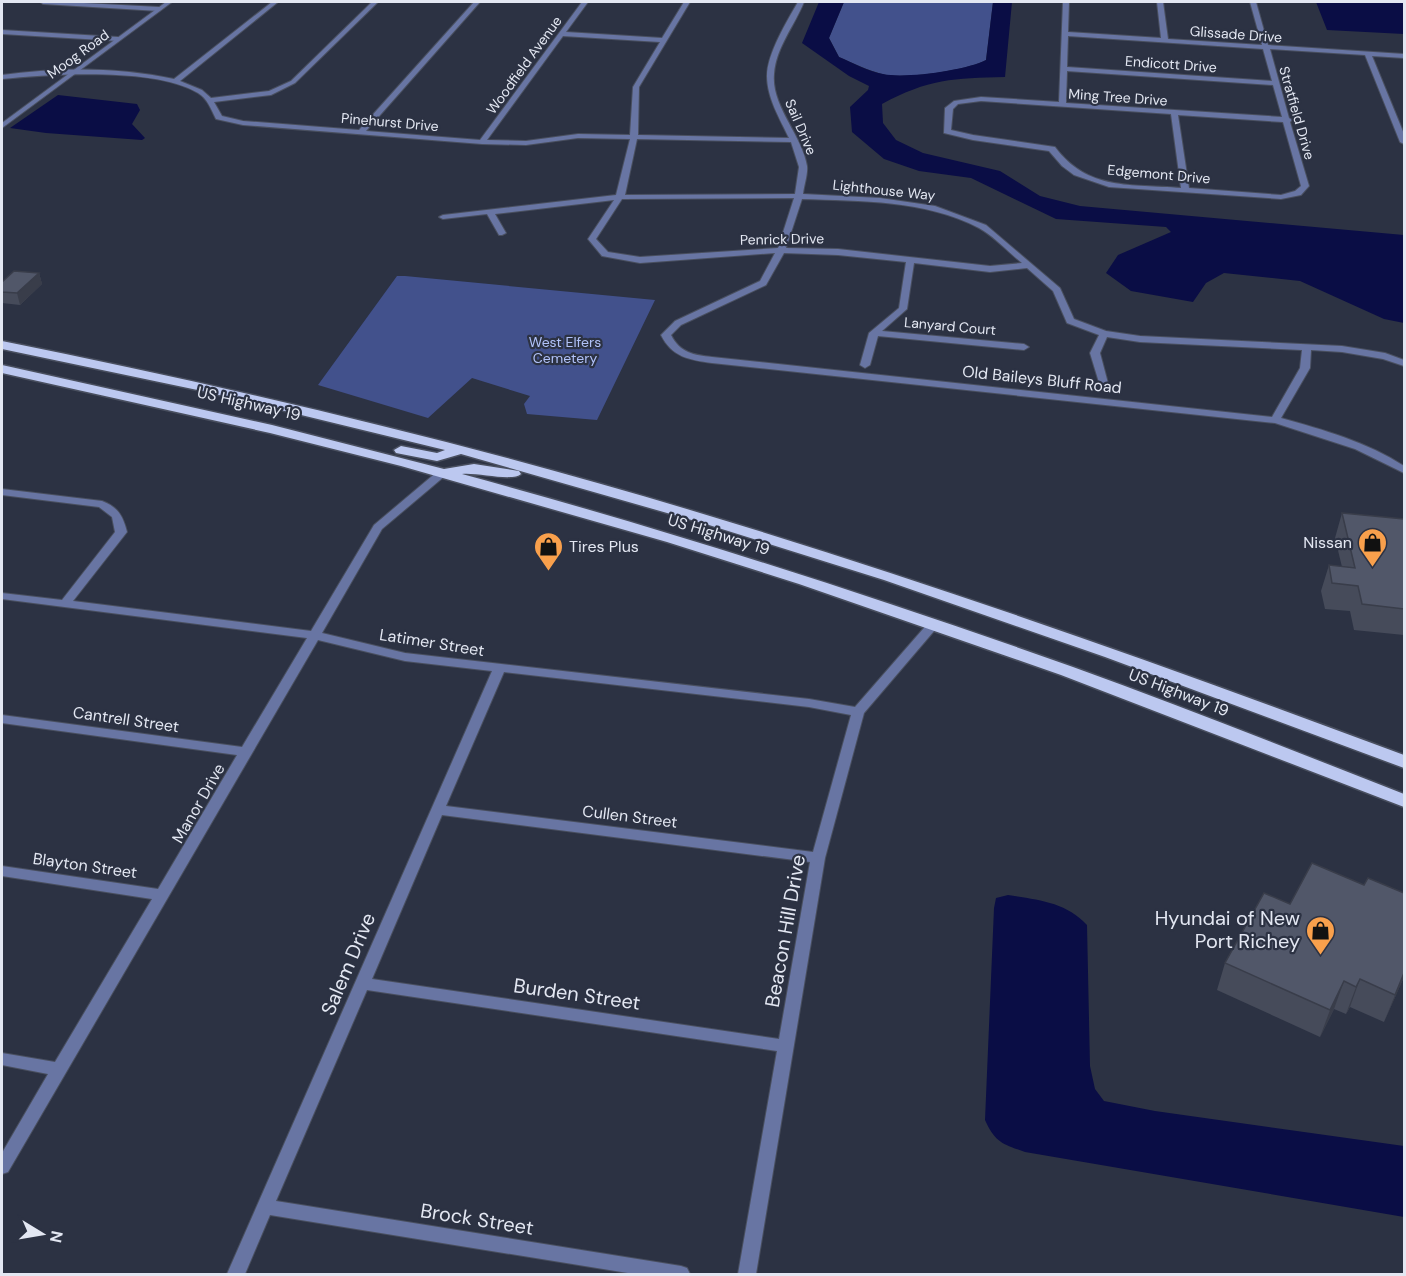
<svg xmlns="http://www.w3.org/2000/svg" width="1406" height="1276" viewBox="0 0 1406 1276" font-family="'DM Sans',sans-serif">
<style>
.green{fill:#42518c}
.water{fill:#0a0d45}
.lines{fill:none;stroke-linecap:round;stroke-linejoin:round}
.minor-casing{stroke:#494f5f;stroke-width:2}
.tertiary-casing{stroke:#494f5f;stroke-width:2}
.trunk-casing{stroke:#494f5f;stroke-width:3}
.minor{fill:#6875a3;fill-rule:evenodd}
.tertiary{fill:#6875a3;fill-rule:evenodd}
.trunk{fill:#bcc8f0;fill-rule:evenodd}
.wall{fill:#464b5a}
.shaded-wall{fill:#393d4a}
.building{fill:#515769;stroke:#393d4a;stroke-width:1.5}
.labels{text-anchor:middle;stroke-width:4.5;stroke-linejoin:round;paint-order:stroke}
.far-street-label{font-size:14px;fill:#e3e7f2;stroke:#2c3243}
.far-park-label{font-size:14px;fill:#b1c2f9;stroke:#2c3243}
.street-label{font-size:16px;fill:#e3e7f2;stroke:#2c3243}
.poi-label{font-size:16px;fill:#e3e7f2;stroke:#2c3243;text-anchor:end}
.near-poi-label{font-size:20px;fill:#e3e7f2;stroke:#2c3243;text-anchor:end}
.near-street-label{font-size:20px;fill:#e3e7f2;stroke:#2c3243}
</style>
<rect width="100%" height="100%" fill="#2c3243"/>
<path class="green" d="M844,2H993L986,60C968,70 903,80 882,74C867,70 853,63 839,57L829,38Z
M397,276H405L655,300L597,420L527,414L524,404L530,396L472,378L428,418L318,385Z"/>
<path class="water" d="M819,2H844L829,38L839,57C853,63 868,71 883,74C905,79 967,70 986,60L993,2H1012L1005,77C954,78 928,79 882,104L883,123L896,140L923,153L1000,171L1040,196L1080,206L1404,235V323L1384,319L1300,281L1224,273L1206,283L1193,302L1131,291L1106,273L1118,255L1171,232L1166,227L1056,219L971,178L919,171L884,159L852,132L850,107L868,90L869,86L849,76L802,43Z
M1316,2L1404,3V34L1327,30Z
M58,95L137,104L140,110L132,124L145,138L142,140L46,133L10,128Z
M1008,895C1038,900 1066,902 1087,925L1090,1066L1095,1089L1104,1101L1155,1111L1404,1146V1217L1025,1152C1002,1144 995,1142 985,1120L994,908L996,898Z"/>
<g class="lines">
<defs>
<path id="minor" d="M40,2H65L159,7L162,9L159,11L43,4Z
M272,2H278L180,81L202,90L211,98L269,91L291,81L372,2H378L295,83L271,95L214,102L222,116L243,121L359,130L474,2H480L366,131L480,140L582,2H588L566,32L662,38L684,2H690L639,87L638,135L789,138C780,119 767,98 767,76C767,54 787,21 798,2H804C795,25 776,47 774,74C771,106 802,135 807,166C808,174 804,185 803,194L880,198L935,206L986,225L1060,288L1074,319L1106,331L1140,336L1342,346L1385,353L1404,360V366L1383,359L1342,352L1311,350L1310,368L1281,418C1324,430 1367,442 1404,466V473L1355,449L1275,423L712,363C689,360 672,357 661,335L675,321L760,281L775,253L640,263L602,256L588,239L614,200L495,214L506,233L502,235H499L487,214L443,219L439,217L443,215L616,195L630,139L578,138L526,145L482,144L243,125L216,119C211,109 207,98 198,93C155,67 51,74 2,79V75C57,67 119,67 174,79ZM563,36L660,42L633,87L630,135L578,134L526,141L487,140ZM637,139L791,142L799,167L795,194L625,195ZM794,198L778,248L640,257L608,252L596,239L622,199ZM802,199C861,201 925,200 979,228C994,236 1008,252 1022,263L990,266L838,249L786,248ZM784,253L838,255L906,262L899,308L869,333L860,365L865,368L870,365L878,336L1024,350L1029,347L1024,344L882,331L907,309L914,263L990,272L1027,268L1053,291L1067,323L1099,335L1090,353L1101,389H1107L1109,387L1100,353L1107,337L1140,342L1302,350L1300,368L1272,417L712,357C694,355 680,353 671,335L681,325L766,285Z
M1063,2H1069L1068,32L1161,38L1157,2H1163L1168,39L1262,45L1250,2H1256L1268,45L1404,54V58L1372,56L1404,134V144L1400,142L1365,55L1270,49L1289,118L1292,120L1290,122L1309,186L1301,195L1281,199L1109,187L1074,175L1062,166L1049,151L973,140L944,133L945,108L954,101L981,97L1059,102ZM1068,36L1263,49L1272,81L1067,67ZM1067,71L1273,85L1282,117L1066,103ZM981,101L1171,114L1181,188C1131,184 1088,191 1055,147L973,135L951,130L953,109L958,104ZM1178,115L1283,122L1301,186L1295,191L1281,195L1189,188Z
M2,30L118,37L121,39L118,41L2,34Z
M442,470L446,471L447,473L446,475L382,529L322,633L405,653L809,699L855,707L930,621H938L940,624L864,713L825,858L756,1274H738L777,1051L367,990L276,1201L681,1266L687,1268L690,1274H634L270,1215L245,1274H227L492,671L405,661L318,640L8,1172L2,1174V1153L48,1074L2,1065V1053L55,1062L152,899L2,876V866L158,889L237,755L2,723V715L242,747L307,638L2,599V593L62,600L115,532L112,517L99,507L2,495V489L102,501C118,507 123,516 127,532L73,601L311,631L374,525L438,471ZM504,672L809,707L851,715L813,852L446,806ZM442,815L810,862L779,1039L372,979Z"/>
<path id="tertiary" d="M166,2H172L2,128V123Z"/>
<path id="trunk" d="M2,341C245,390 486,447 723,520C953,590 1179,671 1404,755V768L1105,657L884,580L709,525L461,454L437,461L396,453L394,450L401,446L437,453L445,450L207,392L2,349Z
M2,365L272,425L444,469L474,464L519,471L521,474C513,482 476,472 462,474C668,530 871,595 1073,667C1184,707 1294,751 1404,794V807L1061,675L799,584L667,542L401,466L270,433L2,373Z"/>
</defs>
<use href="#minor" class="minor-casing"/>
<use href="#tertiary" class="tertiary-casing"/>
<use href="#trunk" class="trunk-casing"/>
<use href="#minor" class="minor"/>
<use href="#tertiary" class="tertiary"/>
<use href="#trunk" class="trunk"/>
</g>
<path class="wall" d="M39,273L42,284L20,305L2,303V282Z
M1342,513L1404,519V635L1354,630L1350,611L1325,609L1321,591L1329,565L1342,567L1335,538Z
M1290,904L1404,977L1384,1022L1350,1007L1346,1014L1334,1009L1320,1037L1217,990L1225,963Z"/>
<path class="shaded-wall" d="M39,273L42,284L20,305L17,293Z
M1404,973V977L1384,1022L1395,995Z
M1360,979L1350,1007L1346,1014L1356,987Z
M1344,981L1334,1009L1320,1037L1330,1010Z"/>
<path class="building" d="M14,271L39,273L17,293L2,292V282Z
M1342,513L1404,519V609L1362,604L1358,586L1332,583L1329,565L1355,568Z
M1312,863L1364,885L1368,878L1404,893V973L1395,995L1360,979L1356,987L1344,981L1330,1010L1225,963L1264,893L1290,904Z"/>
<defs>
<symbol id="shop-pin" viewBox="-11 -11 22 30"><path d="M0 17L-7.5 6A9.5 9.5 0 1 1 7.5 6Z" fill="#f9a04c" stroke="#2c3243"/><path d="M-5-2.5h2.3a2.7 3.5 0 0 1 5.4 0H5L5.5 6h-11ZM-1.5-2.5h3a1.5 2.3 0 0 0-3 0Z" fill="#111"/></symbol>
</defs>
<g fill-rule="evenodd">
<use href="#shop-pin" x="1356" y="526" width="33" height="45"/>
<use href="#shop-pin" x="532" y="530" width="33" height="45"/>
<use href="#shop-pin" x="1304" y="914" width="33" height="45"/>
</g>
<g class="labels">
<g class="far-street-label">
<text transform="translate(1236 34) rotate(4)" y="5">Glissade Drive</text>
<text transform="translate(78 54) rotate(-36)" y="5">Moog Road</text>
<text transform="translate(1171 64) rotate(4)" y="5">Endicott Drive</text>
<text transform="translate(524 65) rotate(-54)" y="5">Woodfield Avenue</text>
<text transform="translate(1118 97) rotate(4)" y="5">Ming Tree Drive</text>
<text transform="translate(1297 113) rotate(74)" y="5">Stratfield Drive</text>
<text transform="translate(390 122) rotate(5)" y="5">Pinehurst Drive</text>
<text transform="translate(801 127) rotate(67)" y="5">Sail Drive</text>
<text transform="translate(1159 174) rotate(5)" y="5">Edgemont Drive</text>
<text transform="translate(884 190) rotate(6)" y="5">Lighthouse Way</text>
<text transform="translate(782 239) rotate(-1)" y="5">Penrick Drive</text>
<text transform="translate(950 326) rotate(5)" y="5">Lanyard Court</text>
</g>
<g class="far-park-label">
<text x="565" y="347">West Elfers<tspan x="565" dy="16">Cemetery</tspan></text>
</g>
<g class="street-label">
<text transform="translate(1042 379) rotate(6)" y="6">Old Baileys Bluff Road</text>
<text transform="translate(249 403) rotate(13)" y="6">US Highway 19</text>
<text transform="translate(719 534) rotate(17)" y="6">US Highway 19</text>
<text transform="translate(432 642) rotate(9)" y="6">Latimer Street</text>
<text transform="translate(1179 692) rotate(21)" y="6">US Highway 19</text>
<text transform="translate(126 719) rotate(8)" y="6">Cantrell Street</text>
<text transform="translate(198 803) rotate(-60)" y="6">Manor Drive</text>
<text transform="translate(630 816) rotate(7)" y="6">Cullen Street</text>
<text transform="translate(85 865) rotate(8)" y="6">Blayton Street</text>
</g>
<g class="poi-label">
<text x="1352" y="548">Nissan</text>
<text x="569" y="552" text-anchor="start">Tires Plus</text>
</g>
<g class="near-poi-label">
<text x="1300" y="925">Hyundai of New<tspan x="1300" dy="23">Port Richey</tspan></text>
</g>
<g class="near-street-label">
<text transform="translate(785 931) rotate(-80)" y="7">Beacon Hill Drive</text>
<text transform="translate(348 964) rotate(-67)" y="7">Salem Drive</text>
<text transform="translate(577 994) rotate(8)" y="7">Burden Street</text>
<text transform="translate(477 1219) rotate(9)" y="7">Brock Street</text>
</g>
</g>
<rect width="1406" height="1276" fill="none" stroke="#e3e7f2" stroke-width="6"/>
<g transform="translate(42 1234) rotate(101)" stroke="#2c3243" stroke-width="4.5" paint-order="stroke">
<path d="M0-4.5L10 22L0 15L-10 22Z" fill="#e3e7f2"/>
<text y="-9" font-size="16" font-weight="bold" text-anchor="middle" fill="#e3e7f2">N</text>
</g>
</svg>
